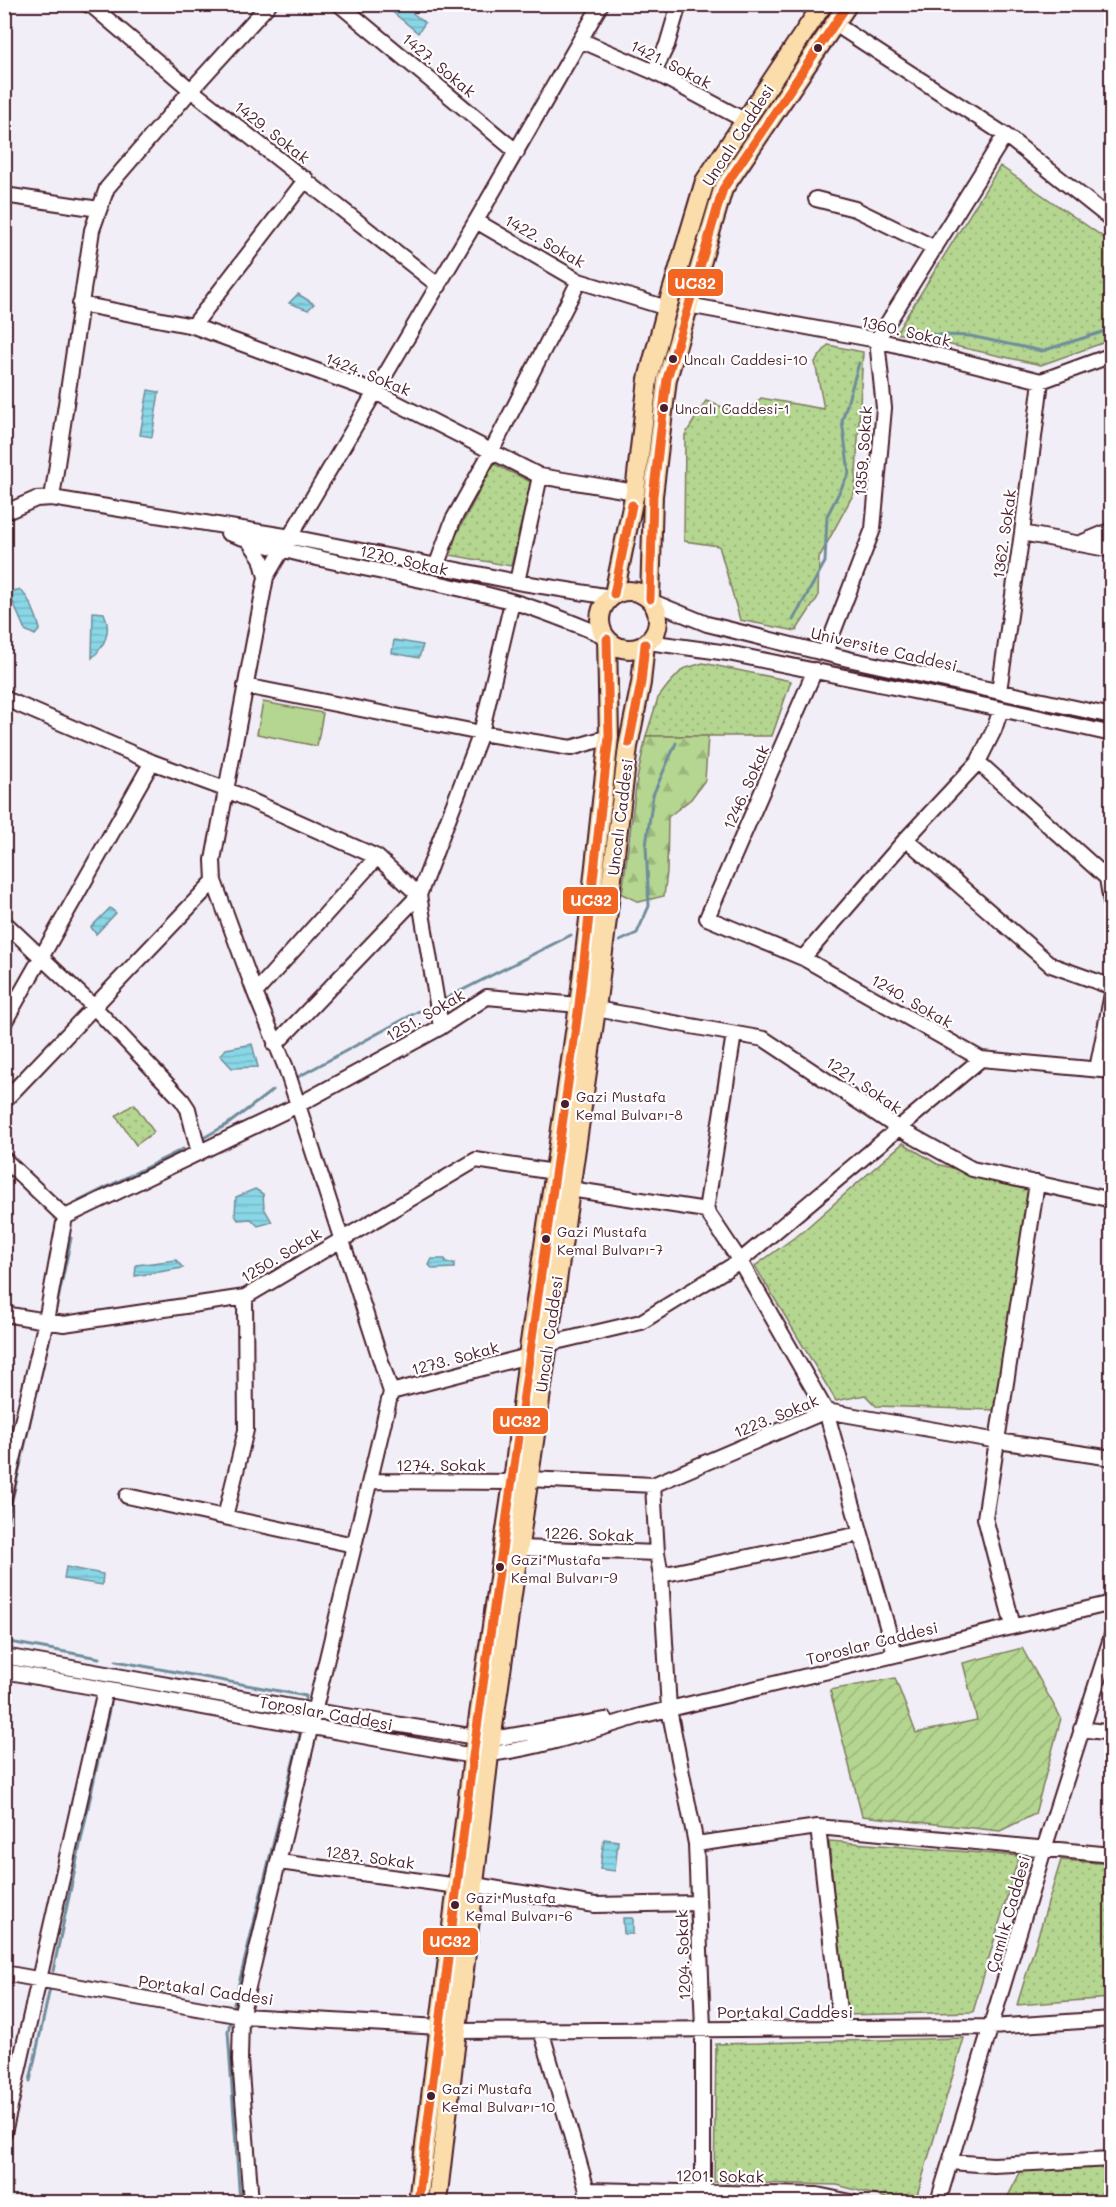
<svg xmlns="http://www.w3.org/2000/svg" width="1116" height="2207" viewBox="0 0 1116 2207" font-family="Mali,sans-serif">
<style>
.grass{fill:url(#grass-dots);stroke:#7f7a5e;stroke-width:1.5}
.forest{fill:url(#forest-firs);stroke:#7f7a5e;stroke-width:1.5}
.garden{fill:url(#garden-furrows);stroke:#7f7a5e;stroke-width:1.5}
.pitch{fill:#b4d690;stroke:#7f7a5e;stroke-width:1.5}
.water{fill:url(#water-rules);stroke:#6f8d9b;stroke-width:1.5}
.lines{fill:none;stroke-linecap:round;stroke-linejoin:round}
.stream{stroke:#6f8d9b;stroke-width:3}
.minor-casing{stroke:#4a1f2b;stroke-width:18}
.major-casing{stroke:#4a1f2b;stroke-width:22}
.minor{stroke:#fff;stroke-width:14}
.major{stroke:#faddab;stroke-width:18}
.bus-1-casing{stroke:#fff;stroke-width:14}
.bus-1{stroke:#f26522;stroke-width:9}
.bus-dot{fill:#4a1f2b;stroke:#fff;stroke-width:2}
.labels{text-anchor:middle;stroke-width:4.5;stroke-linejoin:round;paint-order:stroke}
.bus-label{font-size:14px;fill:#4a1f2b;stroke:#fff;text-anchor:start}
.street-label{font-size:16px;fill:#4a1f2b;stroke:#fff}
.line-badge{stroke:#fff;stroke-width:2}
.badge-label{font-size:16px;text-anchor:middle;font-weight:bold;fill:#fff}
</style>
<defs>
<pattern id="grass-dots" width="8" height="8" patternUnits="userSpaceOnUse" patternTransform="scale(1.5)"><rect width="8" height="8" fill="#b4d690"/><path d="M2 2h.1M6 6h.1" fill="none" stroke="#9cb77c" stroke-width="1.8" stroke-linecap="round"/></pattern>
<pattern id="forest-firs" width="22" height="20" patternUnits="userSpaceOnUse" patternTransform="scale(1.5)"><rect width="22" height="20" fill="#b4d690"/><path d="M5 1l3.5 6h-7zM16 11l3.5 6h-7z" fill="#9cb77c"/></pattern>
<pattern id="garden-furrows" width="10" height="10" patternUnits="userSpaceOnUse" patternTransform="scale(1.5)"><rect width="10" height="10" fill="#b4d690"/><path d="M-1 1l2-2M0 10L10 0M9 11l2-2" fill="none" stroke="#9cb77c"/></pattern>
<pattern id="water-rules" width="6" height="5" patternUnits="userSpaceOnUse" patternTransform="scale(1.5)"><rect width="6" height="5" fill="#88d6e6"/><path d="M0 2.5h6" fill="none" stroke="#77b7c5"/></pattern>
</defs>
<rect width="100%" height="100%" fill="#f1eef7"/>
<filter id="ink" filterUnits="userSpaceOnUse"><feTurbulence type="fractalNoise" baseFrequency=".0167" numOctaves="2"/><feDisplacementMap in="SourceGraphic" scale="12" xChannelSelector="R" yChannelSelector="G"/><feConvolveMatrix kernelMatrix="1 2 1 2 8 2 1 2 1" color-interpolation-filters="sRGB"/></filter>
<g filter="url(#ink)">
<path class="grass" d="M1000,166L1109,241L1112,249L1111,340L1041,365L896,333Z
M828,345L863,352L855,491L819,558L818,597L796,631L740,620L719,546L684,541L685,435L706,401L744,415L761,398L824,409L815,362Z
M494,464L531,482L511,566L450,555L454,539Z
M703,663L791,681L772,736H646L658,698L668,685L683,669Z
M134,1104L154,1132L136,1145L116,1116Z
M903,1143L937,1164L1029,1188L994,1410L876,1406L865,1395L836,1401L755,1266L802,1232Z
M829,1841L1019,1856L973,2012L845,2015Z
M1061,1860L1111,1864V1998L1017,2005Z
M964,2038L915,2202H902L837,2185L714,2182L716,2044Z
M1111,2166V2202H1005L1021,2171Z"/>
<path class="forest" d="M646,736H708L705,780L691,799L668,817L667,872L664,896L639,902L622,894L637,779Z"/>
<path class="garden" d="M1022,1648L1061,1718L1035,1814L1000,1831L862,1816L830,1690L895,1678L916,1733L977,1720L963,1663Z"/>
<path class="pitch" d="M263,702L323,713L317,746L257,734Z"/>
<path class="water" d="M395,5H410V11L425,23L418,33L390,10Z
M298,294L314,304L308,310L289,303Z
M148,390L159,392L152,437L140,435Z
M20,590C30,598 37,617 40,629L35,635L25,630L12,600V593L16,590Z
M93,612L104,613C112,630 105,646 92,658Z
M394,640L423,645L419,658L392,653Z
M110,908L116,913L96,934L91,927Z
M252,1044L258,1067L232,1068L220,1055L226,1049Z
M255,1189L263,1194L264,1208L272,1222L258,1226L251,1219L238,1220L235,1215L236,1197Z
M432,1259H445L446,1263H454V1268L433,1269L429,1265Z
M176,1260L183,1268L135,1276L136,1265Z
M66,1567L103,1574L102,1585L64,1579Z
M604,1839L618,1841L615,1871L600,1869Z
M623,1918H633V1934H624Z"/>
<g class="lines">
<path class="stream" d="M919,334L970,336L1042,351L1112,329
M793,620L825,562L827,516L849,473L842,421L859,363
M620,941L637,933L649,906L646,846L653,795L676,743
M445,999L571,935
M298,1077L419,1011
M205,1137L228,1124L273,1090
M79,1201L183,1149
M55,1314L71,1238
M4,1535L51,1331
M4,1641L99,1658
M116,1661L306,1696L304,1704
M53,1971L110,1705
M232,2012L300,1734
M231,2018L228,2031L240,2202
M30,2081L50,1988"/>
<defs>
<path id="minor" d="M86,4L92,6L191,90L439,286
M339,4L517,152
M835,24L1005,135L1112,220
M580,40L654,72L746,121
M654,72L667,45L679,4
M4,195L99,209
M816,199L855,209L935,248
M476,221L579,281L667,308
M80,304L193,326L375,392L540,476L635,492
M688,305L877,340L1041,381L1112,355
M193,326L306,179
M52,498L92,230L107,188L191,90L269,4
M4,513L36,499L52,498L291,537L517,582L611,597
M228,533C321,565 420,575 514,602C545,611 575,624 605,636
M1022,533L1112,550
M249,541L261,558L266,577
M1078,544L1112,530
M436,567L453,520L492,450L579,281
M517,582L540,476
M653,602L707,624L848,659L1112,716
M648,642L728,653L1001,709L1112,734
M825,653L873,529L884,408L877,340L1005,135
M815,670L707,918L803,958L981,1059L1112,1071
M245,686L481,733L571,748L609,737
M999,691L1022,533L1041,381
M4,696L8,700L152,762L225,789L377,857L419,895L275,1045
M978,762L1107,878L1112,908
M906,839L1051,965L1112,987
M4,922L94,1007L182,1100L188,1109L199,1153
M803,958L906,839L978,762L994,730L1001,709
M255,993L377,857
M596,1009L764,1039L898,1128L972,1169L1112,1200
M4,1023L152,762
M441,1027L419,895L481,733L512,602
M1097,1069L1112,994
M4,1101L214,881
M4,1159L65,1217L46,1321L4,1498
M570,1189L706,1210L740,1261L826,1411L895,1654
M706,1210L734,1034
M65,1217L298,1105L441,1027L487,997L579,1005
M4,1314L64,1324L245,1297L476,1160L554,1172
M547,1344L641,1322L740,1261L981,1059
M391,1392L528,1356
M529,1479L653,1485L826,1411L998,1441L1112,1458
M370,1481L513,1482
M653,1485L657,1553L661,1575L669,1709L696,1844L703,2029V2202
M127,1496L354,1545
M225,1517L246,1430L245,1297
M520,1548L657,1553
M661,1575L860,1534
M1013,1626L985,1518L1037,1183
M4,1656L314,1711L476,1737L492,1739L606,1720
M4,1671L473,1756C530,1751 585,1733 640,1716L1112,1603
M1081,1729L1112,1733
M818,1827L841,2028
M696,1844L818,1827L1112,1855
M279,1862L458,1886
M475,1885L595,1905L698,1903
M4,1973L241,2016L440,2027
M541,2030L587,2190L585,2202
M458,2031L991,2027L1112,2019
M4,2133L105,1690
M950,2162L993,2165L1112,2159
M587,2190L817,2195L851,2202
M251,2202L240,2060L241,2016L391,1392L286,1068L255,993L214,881L213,860L266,577L476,221L601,4
M938,2202L1044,1849L1112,1635"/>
<path id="major" d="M600 620a29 29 0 1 1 58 0a29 29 0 1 1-58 0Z
M614,594L635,492L648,379L667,308L705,181L823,4
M650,599L653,496L667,379L723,189L848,4
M418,2202L473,1756L513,1482L528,1356L579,1005L592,893L609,737L607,639
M437,2202L489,1755L596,1009L628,747L641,683L645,644"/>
</defs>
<use href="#minor" class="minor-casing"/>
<use href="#major" class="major-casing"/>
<use href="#minor" class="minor"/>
<use href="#major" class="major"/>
<defs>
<path id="bus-1" d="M614,594L632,505
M650,599L653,496L667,379L723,189L848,4
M629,743L641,683L645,644
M418,2202L473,1756L579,1005L609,737L607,639"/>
</defs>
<use href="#bus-1" class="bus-1-casing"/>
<use href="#bus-1" class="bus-1"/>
</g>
</g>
<g class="bus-dot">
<circle cx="818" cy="48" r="5"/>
<circle cx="673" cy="359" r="5"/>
<circle cx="664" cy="408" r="5"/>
<circle cx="565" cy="1104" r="5"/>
<circle cx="546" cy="1239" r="5"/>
<circle cx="500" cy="1567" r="5"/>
<circle cx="455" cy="1905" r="5"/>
<circle cx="431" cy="2096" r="5"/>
</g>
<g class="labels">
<g class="bus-label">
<text x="684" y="365">Uncalı Caddesi-10</text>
<text x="675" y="414">Uncalı Caddesi-1</text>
<text x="576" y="1102">Gazi Mustafa<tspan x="576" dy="18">Kemal Bulvarı-8</tspan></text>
<text x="557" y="1237">Gazi Mustafa<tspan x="557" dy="18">Kemal Bulvarı-7</tspan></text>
<text x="511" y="1565">Gazi Mustafa<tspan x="511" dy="18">Kemal Bulvarı-9</tspan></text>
<text x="466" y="1903">Gazi Mustafa<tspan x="466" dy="18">Kemal Bulvarı-6</tspan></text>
<text x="442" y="2094">Gazi Mustafa<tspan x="442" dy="18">Kemal Bulvarı-10</tspan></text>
</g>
<g class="street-label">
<text transform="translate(671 64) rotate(27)" y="6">1421. Sokak</text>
<text transform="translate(439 65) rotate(40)" y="6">1427. Sokak</text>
<text transform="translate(272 132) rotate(38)" y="6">1429. Sokak</text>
<text transform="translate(738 135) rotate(-57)" y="6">Uncalı Caddesi</text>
<text transform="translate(545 241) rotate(30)" y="6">1422. Sokak</text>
<text transform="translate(906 331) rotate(13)" y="6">1360. Sokak</text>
<text transform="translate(368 374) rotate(22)" y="6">1424. Sokak</text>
<text transform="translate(863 451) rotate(-86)" y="6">1359. Sokak</text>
<text transform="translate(1004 534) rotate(-82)" y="6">1362. Sokak</text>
<text transform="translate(404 560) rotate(13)" y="6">1270. Sokak</text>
<text transform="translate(884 649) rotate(13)" y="6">Universite Caddesi</text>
<text transform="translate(746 787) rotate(-66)" y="6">1246. Sokak</text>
<text transform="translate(620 817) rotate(-83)" y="6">Uncalı Caddesi</text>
<text transform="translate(912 1001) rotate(30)" y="6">1240. Sokak</text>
<text transform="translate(425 1015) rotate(-30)" y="6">1251. Sokak</text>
<text transform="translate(864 1085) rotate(34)" y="6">1221. Sokak</text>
<text transform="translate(281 1255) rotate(-31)" y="6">1250. Sokak</text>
<text transform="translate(549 1334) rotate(-82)" y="6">Uncalı Caddesi</text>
<text transform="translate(455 1358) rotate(-15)" y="6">1273. Sokak</text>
<text transform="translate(776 1416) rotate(-22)" y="6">1223. Sokak</text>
<text x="441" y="1471">1274. Sokak</text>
<text transform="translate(589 1534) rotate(2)" y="6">1226. Sokak</text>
<text transform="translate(872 1643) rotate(-14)" y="6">Toroslar Caddesi</text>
<text transform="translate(326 1713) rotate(10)" y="6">Toroslar Caddesi</text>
<text transform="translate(370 1857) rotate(8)" y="6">1287. Sokak</text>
<text transform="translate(1008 1914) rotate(-74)" y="6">Çamlık Caddesi</text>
<text transform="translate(683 1955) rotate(-92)" y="6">1204. Sokak</text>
<text transform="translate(206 1990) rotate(8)" y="6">Portakal Caddesi</text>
<text x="785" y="2018">Portakal Caddesi</text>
<text transform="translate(720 2176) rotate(1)" y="6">1201. Sokak</text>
</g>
</g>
<g class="line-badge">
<rect x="667" y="268" width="57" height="29" rx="6" fill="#f26522"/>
<rect x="562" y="886" width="57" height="29" rx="6" fill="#f26522"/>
<rect x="492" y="1407" width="57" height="28" rx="6" fill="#f26522"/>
<rect x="422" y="1927" width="57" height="29" rx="6" fill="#f26522"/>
</g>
<g class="badge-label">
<text x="695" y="289">UC32</text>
<text x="591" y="906">UC32</text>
<text x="520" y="1427">UC32</text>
<text x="450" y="1947">UC32</text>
</g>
<rect width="1116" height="2207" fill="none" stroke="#fff" stroke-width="24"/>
<rect x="12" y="12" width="1092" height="2183" fill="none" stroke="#4a1f2b" stroke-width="2" filter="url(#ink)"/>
</svg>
